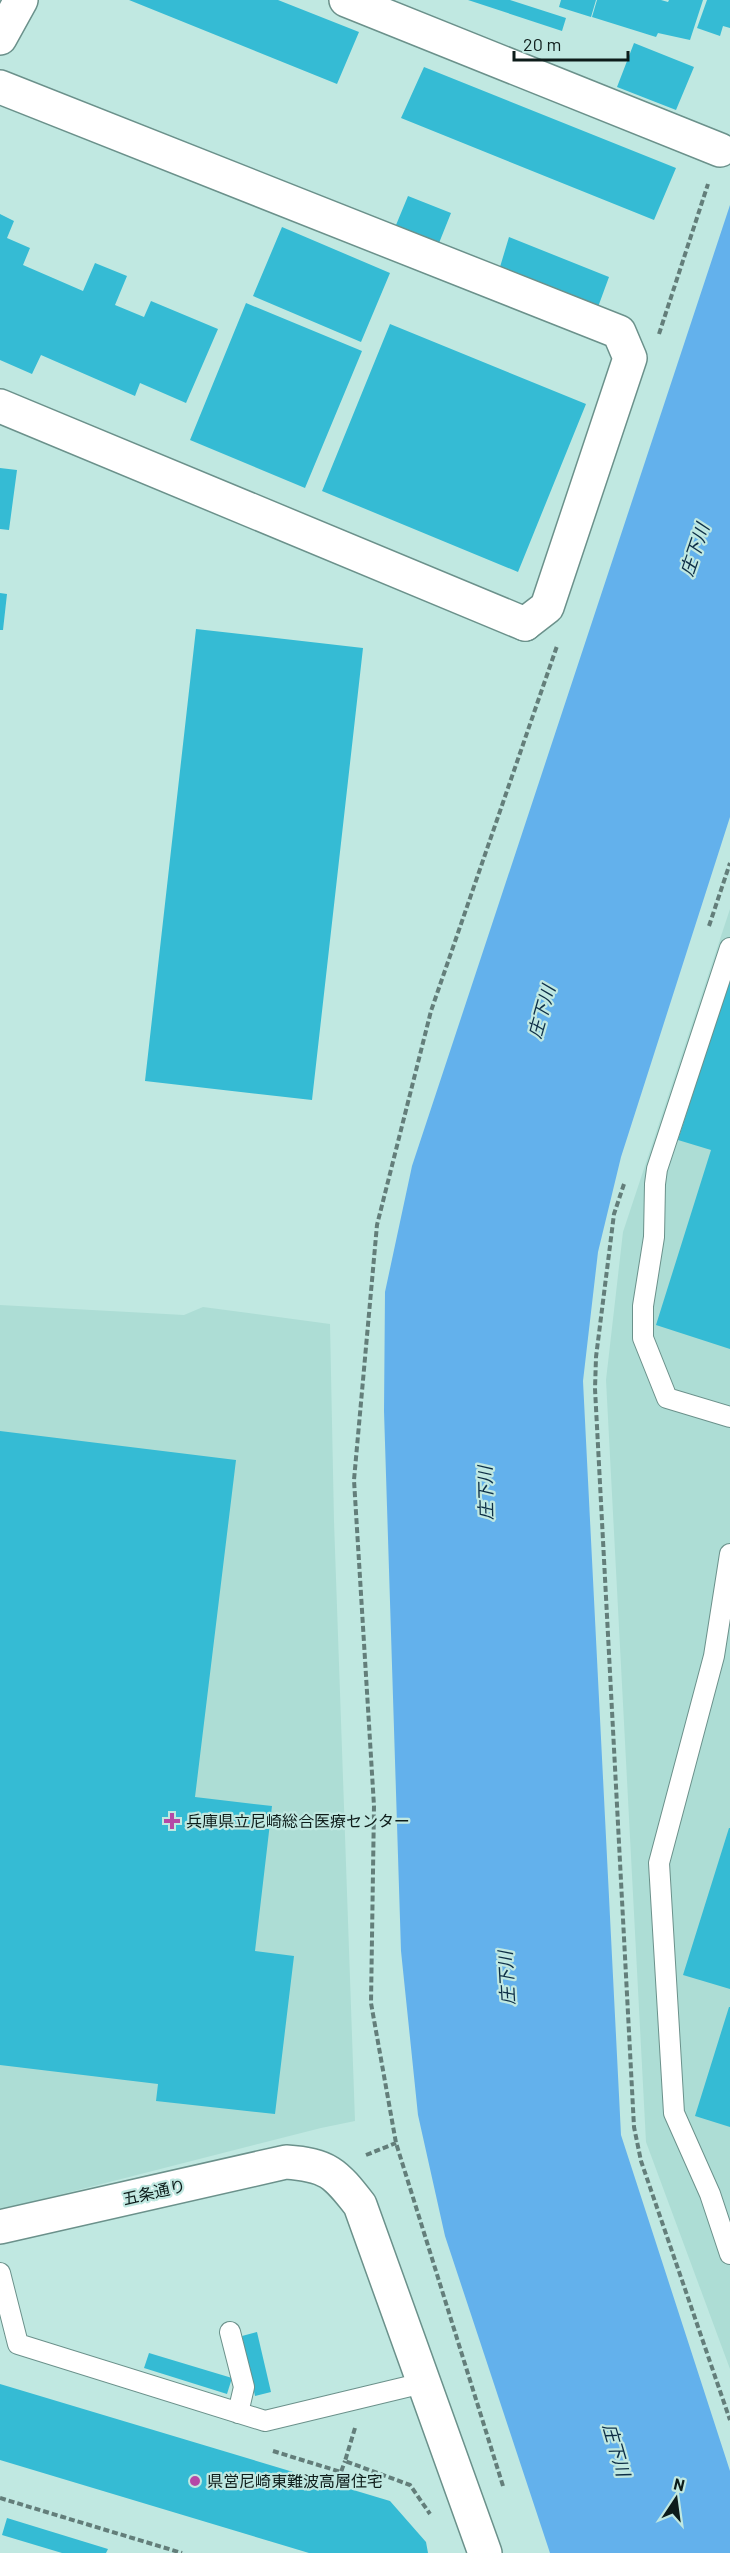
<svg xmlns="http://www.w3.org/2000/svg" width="730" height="2553" viewBox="0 0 730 2553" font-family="Barlow,'Noto Sans JP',sans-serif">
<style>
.built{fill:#adddd5}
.water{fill:#63b1ec}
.building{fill:#35bbd4}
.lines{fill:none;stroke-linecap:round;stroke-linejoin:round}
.lane-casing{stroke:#6b918b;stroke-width:22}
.street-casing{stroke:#6b918b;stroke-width:36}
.secondary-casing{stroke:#6b918b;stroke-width:36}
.path{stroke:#637e7a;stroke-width:4;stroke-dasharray:6 3;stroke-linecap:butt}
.lane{stroke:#fff;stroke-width:20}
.street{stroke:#fff;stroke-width:33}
.secondary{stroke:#fff;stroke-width:33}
.poi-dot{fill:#b548a7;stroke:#c0e8e1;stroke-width:2}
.labels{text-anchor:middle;stroke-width:4.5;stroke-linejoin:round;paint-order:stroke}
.poi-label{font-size:16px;fill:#0d1c1a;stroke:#c0e8e1;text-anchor:start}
.street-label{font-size:16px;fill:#0d1c1a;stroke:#c0e8e1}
.water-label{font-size:18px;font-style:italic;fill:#0d2e46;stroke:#c0e8e1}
</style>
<rect width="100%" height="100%" fill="#c0e8e1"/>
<path class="built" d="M730,909V2369L646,2142L606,1380L623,1232Z
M0,1305L184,1315L203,1307L330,1324L334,1521L355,2121L321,2128L0,2210Z"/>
<path class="water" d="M730,205V817L621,1157L598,1252L583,1381L621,2135L730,2471V2553H550L445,2236L418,2115L401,1951L384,1411L385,1292L412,1166Z"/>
<path class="building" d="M129,0H278L359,32L337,84Z
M468,0H510L566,18L562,31Z
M561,0H596L591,17L559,7Z
M597,0H661L668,2L669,0H703L690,40L658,33L656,37L592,17Z
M707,0H730V28L723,26L720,36L697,28Z
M634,43L694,67L676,110L617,87Z
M424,67L676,168L654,220L401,118Z
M408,196L451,213L439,243L396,225Z
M0,214L14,221L7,238L30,248L23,265L83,291L95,263L127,276L115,305L144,317L151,301L218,329L186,403L140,383L135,396L41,355L32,374L0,360Z
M282,227L390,273L361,342L253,296Z
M509,237L609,277L598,307L500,267Z
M246,303L362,351L305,488L190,440Z
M390,324L586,404L518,572L322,491Z
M0,468L17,470L9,530L0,529Z
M0,593L7,594L3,630H0Z
M196,629L363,648L312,1100L145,1081Z
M730,978V1349L656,1325L711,1150L678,1140Z
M0,1431L236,1460L195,1797L272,1806L255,1951L294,1956L275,2114L156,2101L158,2084L0,2065Z
M729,1828H730V1989L683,1975Z
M729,2007H730V2127L695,2116Z
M257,2332L271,2392L255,2396L242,2336Z
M149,2353L232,2378L227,2394L144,2368Z
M0,2384L390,2501L426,2542L428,2553H309L0,2460Z
M7,2518L108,2549L106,2553H62L2,2535Z"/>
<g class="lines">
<defs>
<path id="lane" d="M730,948L657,1169L655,1184L654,1237L643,1306V1338L667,1398L730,1417
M730,1554L714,1656L659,1863L674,2113L710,2194L730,2254
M0,2273L18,2344L265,2421L423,2383
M230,2332L244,2387L238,2413"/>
<path id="street" d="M346,0L720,150
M0,38L21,0
M0,87L619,332L630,358L547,607L525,624
M0,2227L286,2162C328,2165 335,2173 360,2205L485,2553"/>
<path id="secondary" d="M0,406L525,624"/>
</defs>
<use href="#lane" class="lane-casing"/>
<use href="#street" class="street-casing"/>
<use href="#secondary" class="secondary-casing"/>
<path class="path" d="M659,334L708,184
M709,926L730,863
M624,1184L614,1214L596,1357L595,1389L634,2127L641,2161L730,2420
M366,2155L396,2143
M355,2428L345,2461L410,2485L430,2514
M273,2451L341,2472L345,2461
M503,2486L396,2143L371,2003L374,1806L354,1480L377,1225L431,1011L557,646
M0,2498L182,2553"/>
<use href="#lane" class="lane"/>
<use href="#street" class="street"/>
<use href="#secondary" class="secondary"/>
</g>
<g class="poi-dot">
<path d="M169 1812h6v6h6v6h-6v6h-6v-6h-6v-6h6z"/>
<circle cx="195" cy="2481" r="6"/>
</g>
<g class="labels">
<g class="poi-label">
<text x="186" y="1827">兵庫県立尼崎総合医療センター</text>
<text x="207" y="2487">県営尼崎東難波高層住宅</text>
</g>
<g class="street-label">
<text transform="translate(154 2192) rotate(-13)" y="6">五条通り</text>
</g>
<g class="water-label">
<text transform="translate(695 550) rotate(-71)" y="6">庄下川</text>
<text transform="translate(542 1012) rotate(-74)" y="6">庄下川</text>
<text transform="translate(486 1493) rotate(-91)" y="6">庄下川</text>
<text transform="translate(507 1978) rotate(-93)" y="6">庄下川</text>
<text transform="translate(616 2450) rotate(74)" y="6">庄下川</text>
</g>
</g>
<g transform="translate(676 2499) rotate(13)" stroke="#c0e8e1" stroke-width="4.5" paint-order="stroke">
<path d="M0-4.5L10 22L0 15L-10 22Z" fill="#0d1c1a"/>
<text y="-9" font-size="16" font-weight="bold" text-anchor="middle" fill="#0d1c1a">N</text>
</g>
<path d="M514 51v9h114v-9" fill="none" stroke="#0d1c1a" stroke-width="3"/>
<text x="523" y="51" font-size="18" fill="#0d1c1a" stroke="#c0e8e1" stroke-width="4.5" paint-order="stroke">20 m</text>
</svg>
